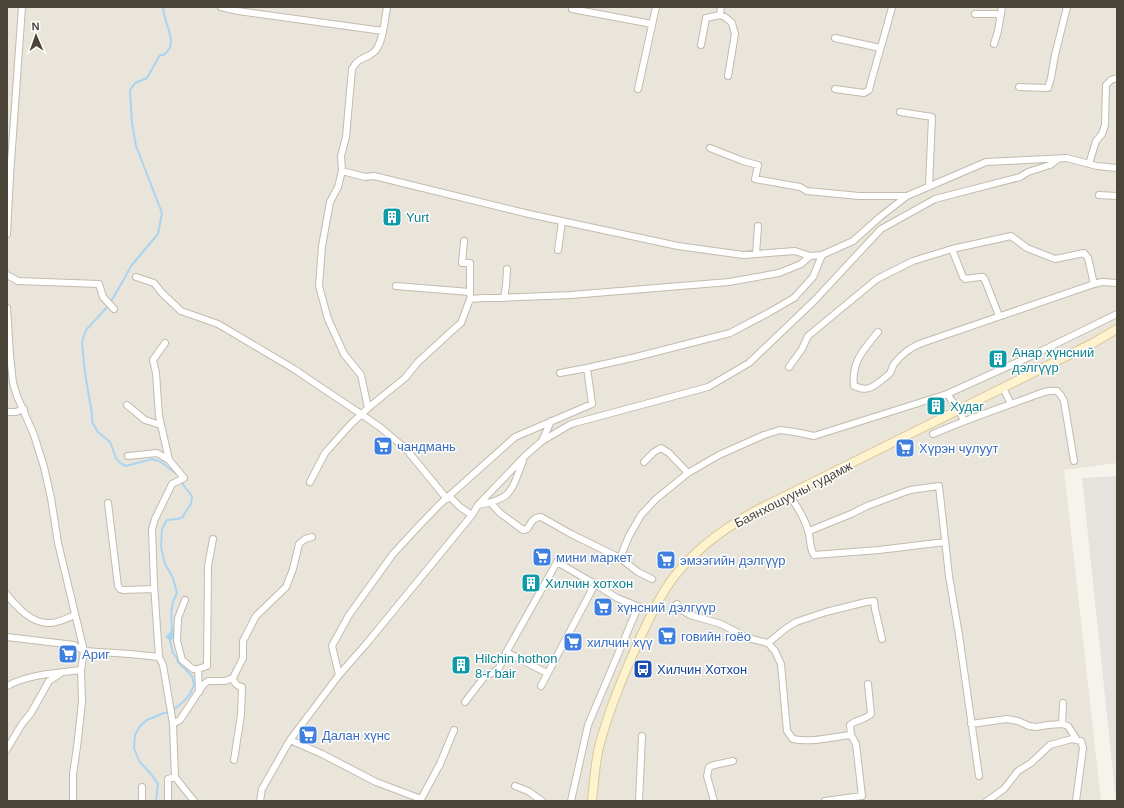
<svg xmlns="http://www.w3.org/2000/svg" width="1124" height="808" viewBox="0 0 1124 808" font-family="Arial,sans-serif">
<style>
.residential{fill:#eae5da}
.industrial{fill:#e6e2dd}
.water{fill:#a9d4f2}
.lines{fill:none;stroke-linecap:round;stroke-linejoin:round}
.stream{stroke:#a9d4f2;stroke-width:2}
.street-casing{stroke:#c2bbae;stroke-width:8}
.secondary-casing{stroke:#d6c79b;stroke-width:10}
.street{stroke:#fff;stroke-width:6}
.secondary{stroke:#fff3cd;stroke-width:8}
.labels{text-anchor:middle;stroke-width:3;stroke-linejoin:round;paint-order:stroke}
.culture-label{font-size:13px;fill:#0d838f;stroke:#fff;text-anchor:start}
.shop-label{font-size:13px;fill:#366cbe;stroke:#fff;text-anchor:start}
.street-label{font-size:13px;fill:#4b4439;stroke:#fff}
.transit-label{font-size:13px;fill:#164399;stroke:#fff;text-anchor:start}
</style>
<rect width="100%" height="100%" fill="#f6f3ec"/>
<path class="residential" d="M7,7H1117V463L1064,470L1101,801H7Z"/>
<path class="industrial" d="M1117,476V801H1116L1082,478Z"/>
<path class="water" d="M173,628L175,637L170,641L167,638H166V636L170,632L171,629Z"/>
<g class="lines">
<path class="stream" d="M163,7C163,19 174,36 170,47C169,50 166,53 164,55H160L147,78L135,83L130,90L132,123L136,146L162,213L158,234L131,266L124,279L109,305L86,330L82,342L85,373L92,414V422L98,432L110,442L116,458L120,463L126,466L152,459L161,462L178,475L184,486L192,496C192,509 186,507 183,517L178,519L167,520L162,529L161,547L165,564L173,578L177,593C170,606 171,615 172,629
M156,801L158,784L151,774L139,761L134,748L135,735L140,726L147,720L164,713L171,712L184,701L190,694L194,685L192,676L178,662L177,658L173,653L170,641"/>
<defs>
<path id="street" d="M221,7L238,11L383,31
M387,7C385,18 383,45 374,52C365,60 359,56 352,69L346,137L341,156L342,171L365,177L374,176L529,214L678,246L743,255L795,251L810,256
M721,7L720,15L725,17L732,23L735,34L728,76
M572,9L652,24
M975,14H995L1001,15
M835,38L880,48
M994,44L998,31L1002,7
M701,45L706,18L720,15
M1019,87L1048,88L1051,78L1055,55L1067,7
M638,89L656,7
M835,89L864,93L869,90C876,62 885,35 892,7
M900,112L932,117L929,186
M710,148L743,161L758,165L755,179L800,187L807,191L859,196H907
M1089,164L1096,141L1102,134L1105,125L1106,85L1111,80L1117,78
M342,171L338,187L330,202L322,246L319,286L328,319L344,354L361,375L368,408
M1099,195L1117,196
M7,234L10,176L22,7
M464,241L462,263H470V295
M952,249L963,277L965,279L980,277H983L985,280L999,316
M558,250L562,222
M756,254L758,226
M7,275L18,281L99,284L103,297L114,309
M136,277L154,283L162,293L181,311L218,324L294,369L319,386L361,414L381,428L406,449L447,499
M396,286L470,292
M504,298L506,286L507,269
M7,308L10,355L13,383L17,396L34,435L44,467L51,498L58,543L84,651L81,670L82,701L80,721L77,747L73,774V801
M878,332C864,349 851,362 854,386C859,388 864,390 869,388C874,387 886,377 890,373C892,370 892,367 894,364C901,355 911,347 922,343L1094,284L1102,282L1117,283
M789,367L802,349L808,336L877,279L913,261L952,249L1011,236L1027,248L1055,259L1084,253L1088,258L1094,284
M560,373L587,368L636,357L730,333L768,313L794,298L813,277L822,255L853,241L880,217L907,196L986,162L1067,158L1097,166L1117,168
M1003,388L1011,404
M947,394L1031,356L1117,314
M127,405L145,420L161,425
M7,412H16L24,409
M933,434C963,421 994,410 1025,399C1035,396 1046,389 1057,391L1060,394L1064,401L1074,461
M542,441L551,421
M128,456L157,453L169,460
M644,462L654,452L661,448L669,453L688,473
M310,482L325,453L350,425L368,408L405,378L418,362L454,329L461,323L470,299L483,298H497L571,295L729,282L779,273L801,264L810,256L822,255
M789,494C796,506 805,517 808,531C811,539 809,548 814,555L879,550L945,542
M449,496L460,507L472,515
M108,503L118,586L120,589L123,590L154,589
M491,503L500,513L523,530L527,529C531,523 533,517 541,517L571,534L620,558L638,572L652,579
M478,505C513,499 511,491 523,461
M809,531L851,514L867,506L910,490L939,486L949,576L959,635L979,776
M620,558L629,536L641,515L656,499L688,473L719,455L764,435L780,430L795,432L814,436L947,394L959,410L964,421
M7,595C17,607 31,623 48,623C57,624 67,618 75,615
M185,600L178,618L177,641L182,660L193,669H198L207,666L208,566L213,539
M677,604L680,609L690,615L721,624L748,638L768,643L775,651L781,664L787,731L793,739C812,743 832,737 851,735L856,744L862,796L825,801
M7,637L74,645L84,651L130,654L159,657L163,665L173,724L175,777L194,801
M768,643L785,629L796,622L826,612L866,602L874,601L875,609L882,639
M506,652L547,673
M159,657L154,584L152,529L155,519L172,484L184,478L169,460L159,416L156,373L153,360L165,343
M198,669L199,692
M339,675L332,646L349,615L393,554L416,529L440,504L515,437L592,404L587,368
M233,678C234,683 236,686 242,687L241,715L234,760
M7,686C29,674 57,673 81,670
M541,686L595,584L617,598L652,612
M465,702L485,676L494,672L499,668L508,649L557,562L595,584
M173,724L180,720L203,685L208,681H225L233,678L243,658V641L256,616L286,587L293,569L299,544L305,539L312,537
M971,724L1007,719L1018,721L1029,726L1036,727L1048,725L1062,724L1063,703
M1062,724L1068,726L1077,740
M851,735L850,725C857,719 865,720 871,714L868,684
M290,740L322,754L376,782L421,799
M7,749L22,724L31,713L49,681L61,673
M515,786L528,791L542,801
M142,801V787
M168,801V779L175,777
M260,801L262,789L290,740L339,675L367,643L472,515L478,505L526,455L542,441L571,424L708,387L749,363L814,301L881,229L935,199L1020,177L1028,172L1050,165L1058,159
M420,801L440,764L454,730
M571,801L588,725L638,607
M639,801L642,736
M714,801L707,776L709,767L714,765L733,761
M987,801L1004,789L1018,771L1031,763L1050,745L1072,739L1081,741L1083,748L1076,801"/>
<path id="secondary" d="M592,801C594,783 595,764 599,747C609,709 624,674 640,638C652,613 664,586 684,565C705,542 731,524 759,509L1093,343L1117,329"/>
</defs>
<use href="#street" class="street-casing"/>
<use href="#secondary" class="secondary-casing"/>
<use href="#street" class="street"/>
<use href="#secondary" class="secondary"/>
</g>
<defs>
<symbol id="building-square" viewBox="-11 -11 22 22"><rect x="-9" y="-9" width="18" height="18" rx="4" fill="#0f9aa8" stroke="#fff"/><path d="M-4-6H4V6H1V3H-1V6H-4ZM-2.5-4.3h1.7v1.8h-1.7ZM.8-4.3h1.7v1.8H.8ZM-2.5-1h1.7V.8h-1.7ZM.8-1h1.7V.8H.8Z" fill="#fff"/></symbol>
<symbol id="supermarket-square" viewBox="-11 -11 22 22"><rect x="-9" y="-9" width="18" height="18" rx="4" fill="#3f7fe0" stroke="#fff"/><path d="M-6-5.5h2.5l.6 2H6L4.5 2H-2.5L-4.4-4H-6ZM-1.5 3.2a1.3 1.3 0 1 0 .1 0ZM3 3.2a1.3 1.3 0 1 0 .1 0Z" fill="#fff"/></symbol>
<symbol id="bus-square" viewBox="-11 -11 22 22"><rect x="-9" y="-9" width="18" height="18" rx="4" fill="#1a4fb4" stroke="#fff"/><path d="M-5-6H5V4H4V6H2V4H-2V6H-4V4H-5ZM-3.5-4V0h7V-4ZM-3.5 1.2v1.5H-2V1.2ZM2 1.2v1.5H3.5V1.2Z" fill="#fff"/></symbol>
</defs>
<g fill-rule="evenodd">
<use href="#building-square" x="381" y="206" width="22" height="22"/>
<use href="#building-square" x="987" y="348" width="22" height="22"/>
<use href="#building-square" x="925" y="395" width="22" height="22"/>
<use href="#supermarket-square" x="372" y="435" width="22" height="22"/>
<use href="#supermarket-square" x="894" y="437" width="22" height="22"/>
<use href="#supermarket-square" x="531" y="546" width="22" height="22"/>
<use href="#supermarket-square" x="655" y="549" width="22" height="22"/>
<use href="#building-square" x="520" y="572" width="22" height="22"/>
<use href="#supermarket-square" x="592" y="596" width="22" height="22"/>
<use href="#supermarket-square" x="656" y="625" width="22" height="22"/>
<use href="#supermarket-square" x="562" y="631" width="22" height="22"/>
<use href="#supermarket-square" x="57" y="643" width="22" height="22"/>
<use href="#building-square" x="450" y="654" width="22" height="22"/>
<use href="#bus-square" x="632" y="658" width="22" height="22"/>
<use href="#supermarket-square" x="297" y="724" width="22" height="22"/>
</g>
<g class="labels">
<g class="culture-label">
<text x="406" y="222">Yurt</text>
<text x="1012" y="357">Анар хүнсний<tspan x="1012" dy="15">дэлгүүр</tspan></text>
<text x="950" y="411">Худаг</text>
<text x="545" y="588">Хилчин хотхон</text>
<text x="475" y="663">Hilchin hothon<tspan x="475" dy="15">8-r bair</tspan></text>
</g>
<g class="shop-label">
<text x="397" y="451">чандмань</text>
<text x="919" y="453">Хүрэн чулуут</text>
<text x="556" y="562">мини маркет</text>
<text x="680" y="565">эмээгийн дэлгүүр</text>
<text x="617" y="612">хүнсний дэлгүүр</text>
<text x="681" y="641">говийн гоёо</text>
<text x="587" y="647">хилчин хүү</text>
<text x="82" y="659">Ариг</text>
<text x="322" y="740">Далан хүнс</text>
</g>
<g class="street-label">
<text transform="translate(793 494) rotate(-27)" y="5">Баянхошууны гудамж</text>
</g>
<g class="transit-label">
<text x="657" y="674">Хилчин Хотхон</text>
</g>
</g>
<rect width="1124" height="808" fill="none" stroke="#4b4439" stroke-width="16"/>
<g transform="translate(36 36) rotate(358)" stroke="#ffffff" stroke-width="3" paint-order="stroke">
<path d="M0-3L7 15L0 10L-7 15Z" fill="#4b4439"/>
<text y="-6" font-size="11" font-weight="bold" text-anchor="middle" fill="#4b4439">N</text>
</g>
</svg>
